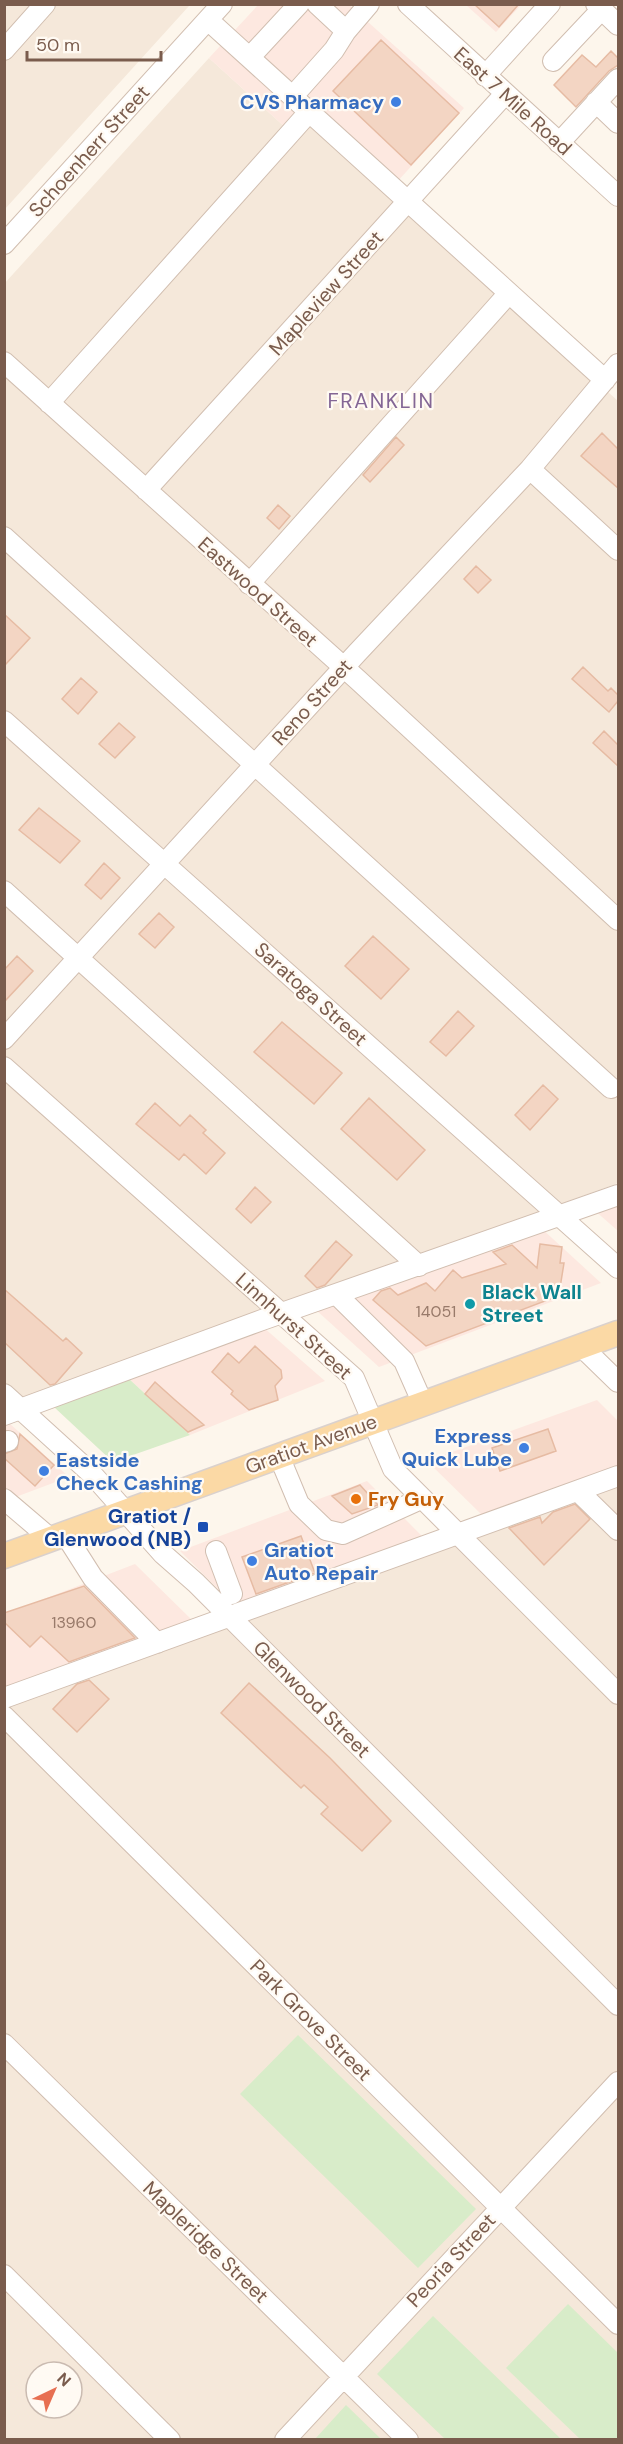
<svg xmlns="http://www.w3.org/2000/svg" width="623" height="2444" viewBox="0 0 623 2444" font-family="'DM Sans',sans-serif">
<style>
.residential{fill:#f5e8da;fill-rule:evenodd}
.commercial{fill:#fde8e0}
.green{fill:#d8ecc9}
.building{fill:#f3d5c3;stroke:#e6bba3;stroke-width:1.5}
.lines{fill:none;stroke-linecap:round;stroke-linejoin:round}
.minor-casing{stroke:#d1beb0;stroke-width:22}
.major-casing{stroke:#dad1cd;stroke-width:27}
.minor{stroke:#fff;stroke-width:20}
.major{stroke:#fbd9a5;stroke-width:24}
.shop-dot{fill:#3f7fe0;stroke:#fffaf3;stroke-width:2}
.culture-dot{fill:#0f9aa8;stroke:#fffaf3;stroke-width:2}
.food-dot{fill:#e8710a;stroke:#fffaf3;stroke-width:2}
.transit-dot{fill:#1a4fb4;stroke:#fffaf3;stroke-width:2}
.labels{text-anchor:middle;stroke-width:4.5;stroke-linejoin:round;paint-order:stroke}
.number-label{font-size:16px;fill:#987a6a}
.street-label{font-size:20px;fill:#7a5c4d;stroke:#fffaf3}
.shop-label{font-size:20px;font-weight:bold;fill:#366cbe;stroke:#fffaf3;text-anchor:end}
.culture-label{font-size:20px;font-weight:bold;fill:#0d838f;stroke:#fffaf3;text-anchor:start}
.food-label{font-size:20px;font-weight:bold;fill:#c56008;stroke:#fffaf3;text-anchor:start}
.transit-label{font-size:20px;font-weight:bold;fill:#164399;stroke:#fffaf3;text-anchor:end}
.neighbourhood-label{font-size:21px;letter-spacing:1.5px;fill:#846695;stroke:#fffaf3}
</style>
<rect width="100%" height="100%" fill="#fdf6ec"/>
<path class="residential" d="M5,5L189,6L5,209Z
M209,58L297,138L311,123L618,401V1183L5,1407L4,284Z
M618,1485V2439L5,2440V1707ZM36,2372H72V2408H36Z"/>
<path class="commercial" d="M258,5H349L464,108L387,193L311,124L297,138L209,58Z
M466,5H521L496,32Z
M618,1200V1231L593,1209Z
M540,1227L601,1283L379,1367L316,1310Z
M263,1327L325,1381L190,1435L128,1378Z
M597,1400L618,1421V1469L484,1517L427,1461Z
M8,1422L69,1477L5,1501L4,1423Z
M367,1481L423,1537L239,1610L180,1551Z
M135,1564L194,1622L8,1691L5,1687V1614Z"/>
<path class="green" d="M128,1378L190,1435L113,1462L54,1407Z
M298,2035L476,2209L418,2268L240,2094Z
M568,2304L618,2353V2439H580L506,2368Z
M433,2316L561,2439H445L377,2374Z
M346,2405L381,2439H315Z"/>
<path class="building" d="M474,4H519L499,27Z
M381,40L459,113L411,165L333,91Z
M611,51L618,58V65L609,71L576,107L554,85L582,55L596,67Z
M602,433L618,449V488L581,456Z
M396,437L404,445L370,482L363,475Z
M278,505L290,516L279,529L267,518Z
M476,566L491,580L478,593L464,579Z
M4,614L30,638L4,666Z
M583,667L608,691L611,688L618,695V701L609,712L572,679Z
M81,678L97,692L78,714L62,699Z
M119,723L135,737L115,758L99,744Z
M604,731L618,745V766L593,743Z
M39,808L80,841L60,863L19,830Z
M104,863L120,878L101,899L85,885Z
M159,913L174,927L155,948L139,934Z
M373,936L409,969L381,999L345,966Z
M17,956L33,971L4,1002V970Z
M458,1011L474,1026L446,1056L430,1042Z
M282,1022L342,1073L314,1104L254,1052Z
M543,1085L558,1099L530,1130L515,1115Z
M369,1098L425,1150L397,1180L341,1129Z
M155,1103L180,1126L190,1115L206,1130L203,1133L225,1153L206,1174L184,1154L179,1160L136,1124Z
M255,1187L271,1202L251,1223L236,1209Z
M336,1241L352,1255L325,1285L317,1288L305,1276Z
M540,1244L562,1247L560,1263H564L560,1288L566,1293L426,1346L373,1300L381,1291L390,1288L398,1295L426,1283L435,1291L453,1270L462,1278L506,1264L493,1252L512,1245L537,1268Z
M4,1289L63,1341L66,1338L82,1353L55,1384L50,1385L4,1342Z
M255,1346L281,1370L282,1378L275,1386L278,1400L249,1410L231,1394L233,1391L212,1372L228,1353L239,1363Z
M155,1382L175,1400L204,1425L188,1432L145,1394Z
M548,1429L556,1451L500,1471L492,1448Z
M20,1434L54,1465L35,1486L4,1458V1454L17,1449Z
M360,1485L378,1505L352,1514L332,1496Z
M575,1504L590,1519L544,1565L509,1528L540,1517L542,1523L553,1512Z
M301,1536L315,1573L256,1594L242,1557Z
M84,1586L135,1638L69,1662L41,1636L30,1647L4,1622V1613Z
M89,1680L109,1699L77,1732L53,1709L77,1684Z
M249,1683L330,1758L391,1821L362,1851L321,1814L328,1807L304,1785L301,1788L221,1713Z"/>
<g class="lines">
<defs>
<path id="minor" d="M317,4L346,31L369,4
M408,4L618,196
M596,4L618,25
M208,20L605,380
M4,50L45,4
M250,57L299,4
M553,61L602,9
M485,76L550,4
M293,96L334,50L346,31
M596,102L618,123
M559,143L618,79
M4,244L222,4
M4,362L358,680L618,920
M49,403L310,111
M530,469L618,550
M146,490L505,94
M4,537L611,1088
M249,584L509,293
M4,721L618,1268
M4,891L419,1266
M4,1039L357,653L530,469L618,364
M4,1067L354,1378L393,1469L618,1694
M337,1295L404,1361L423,1404
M581,1346L618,1382
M4,1394L92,1474L163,1554L196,1583L618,2005
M4,1415L262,1320L618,1195
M4,1442L8,1441
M279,1456L299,1504L326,1530L343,1534L421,1499
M578,1491L618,1530
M4,1499L51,1539
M65,1534L93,1578L157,1643
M216,1551L232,1594
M4,1698L618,1476
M4,1716L618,2324
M4,2044L408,2440
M4,2275L170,2440
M285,2440L618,2082"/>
<path id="major" d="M4,1556L618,1333"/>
</defs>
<use href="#minor" class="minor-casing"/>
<use href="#major" class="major-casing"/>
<use href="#minor" class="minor"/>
<use href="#major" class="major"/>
</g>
<g class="shop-dot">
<circle cx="396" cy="102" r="6"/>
<circle cx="524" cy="1448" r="6"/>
<circle cx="44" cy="1471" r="6"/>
<circle cx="252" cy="1561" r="6"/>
</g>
<circle class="culture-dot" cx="470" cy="1304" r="6"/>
<circle class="food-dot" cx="356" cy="1499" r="6"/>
<rect class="transit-dot" x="197" y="1521" width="12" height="12" rx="3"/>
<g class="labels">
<g class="number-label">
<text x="436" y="1317">14051</text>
<text x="74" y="1628">13960</text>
</g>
<g class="street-label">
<text transform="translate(513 101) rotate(42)" y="7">East 7 Mile Road</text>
<text transform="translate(89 151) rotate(-48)" y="7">Schoenherr Street</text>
<text transform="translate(326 293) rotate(-48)" y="7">Mapleview Street</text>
<text transform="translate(258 592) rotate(42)" y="7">Eastwood Street</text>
<text transform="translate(312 702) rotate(-48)" y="7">Reno Street</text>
<text transform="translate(311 994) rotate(42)" y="7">Saratoga Street</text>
<text transform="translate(294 1326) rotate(42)" y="7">Linnhurst Street</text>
<text transform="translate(311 1444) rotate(-20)" y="7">Gratiot Avenue</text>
<text transform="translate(312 1699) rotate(45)" y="7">Glenwood Street</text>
<text transform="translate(311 2020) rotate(45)" y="7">Park Grove Street</text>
<text transform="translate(206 2242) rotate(44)" y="7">Mapleridge Street</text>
<text transform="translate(451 2260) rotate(-47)" y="7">Peoria Street</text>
</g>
<g class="shop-label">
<text x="384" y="109">CVS Pharmacy</text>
<text x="512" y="1443">Express<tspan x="512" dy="23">Quick Lube</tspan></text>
<text x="56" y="1467" text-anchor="start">Eastside<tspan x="56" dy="23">Check Cashing</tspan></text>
<text x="264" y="1557" text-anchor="start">Gratiot<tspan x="264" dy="23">Auto Repair</tspan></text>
</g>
<g class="culture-label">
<text x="482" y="1299">Black Wall<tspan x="482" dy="23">Street</tspan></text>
</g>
<g class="food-label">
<text x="368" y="1506">Fry Guy</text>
</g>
<g class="transit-label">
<text x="191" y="1523">Gratiot /<tspan x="191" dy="23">Glenwood (NB)</tspan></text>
</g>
<g class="neighbourhood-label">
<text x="381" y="408">FRANKLIN</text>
</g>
</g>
<rect width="623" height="2444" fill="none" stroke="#7a5c4d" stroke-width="12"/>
<g transform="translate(54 2390) rotate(44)"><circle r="28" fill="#fffaf3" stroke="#cabbb1" stroke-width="1.5"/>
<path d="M0-4.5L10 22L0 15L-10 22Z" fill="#e76f51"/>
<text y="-9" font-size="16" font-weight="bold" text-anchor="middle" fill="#7a5c4d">N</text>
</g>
<path d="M27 51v9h134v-9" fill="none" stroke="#7a5c4d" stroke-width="3"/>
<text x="36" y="51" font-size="18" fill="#7a5c4d" stroke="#fffaf3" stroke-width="4.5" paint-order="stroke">50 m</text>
</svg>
